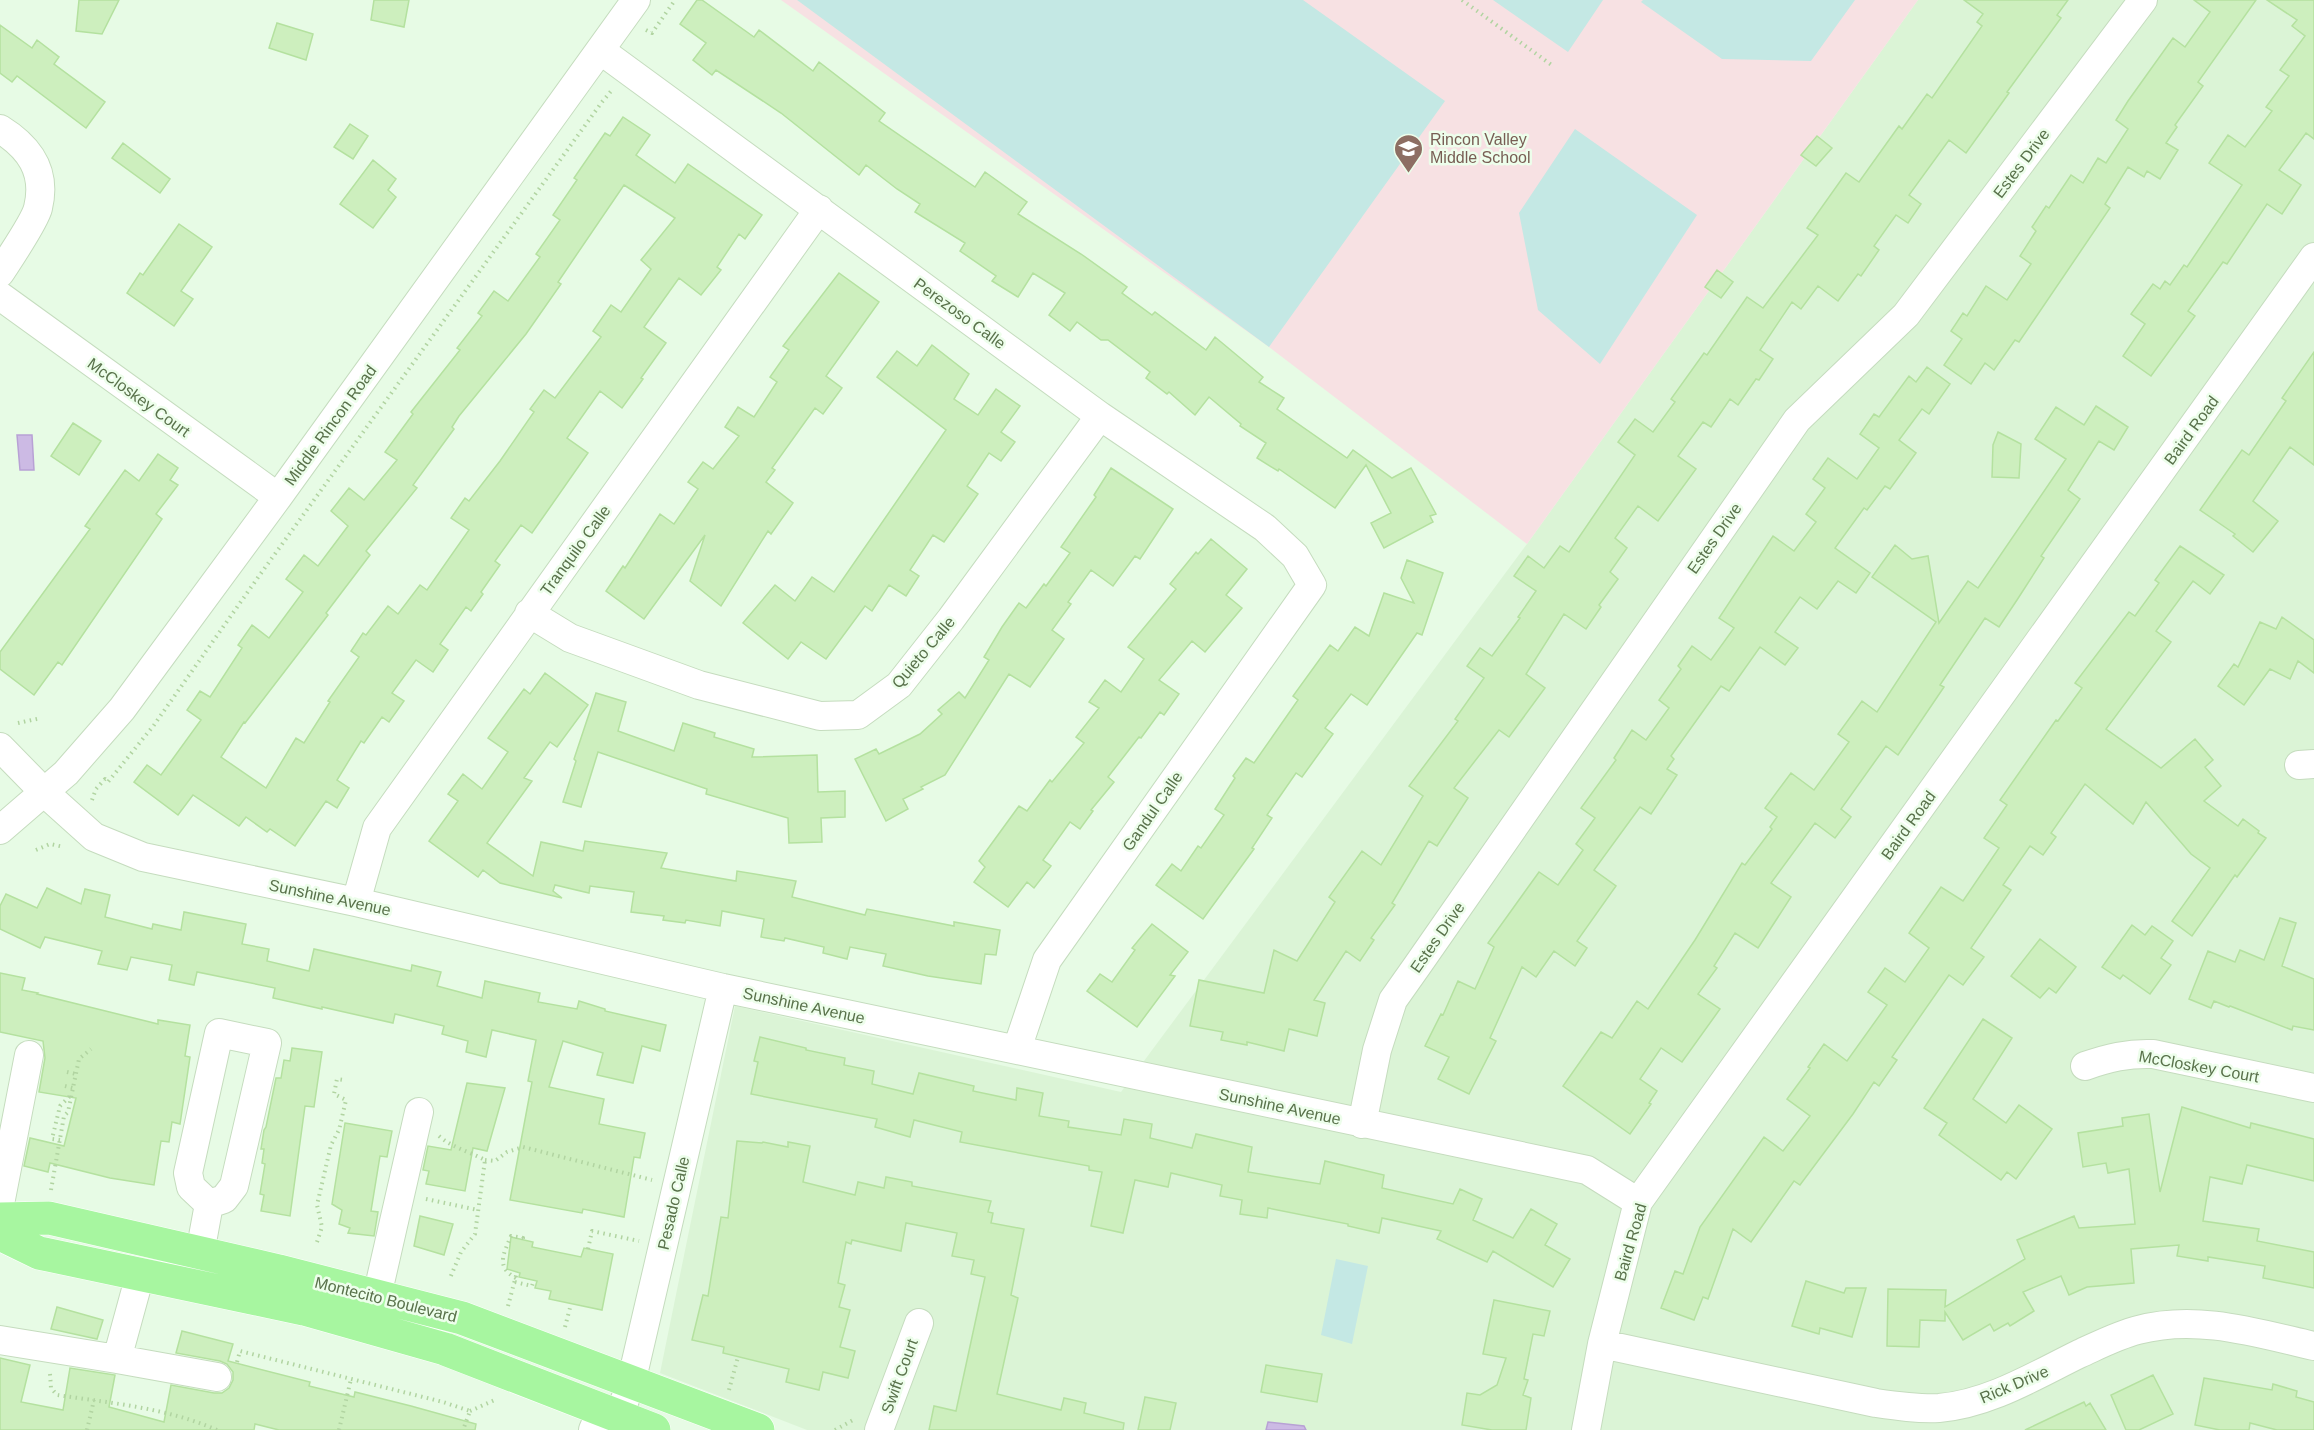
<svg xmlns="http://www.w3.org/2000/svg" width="2314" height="1430" viewBox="0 0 2314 1430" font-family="Arial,sans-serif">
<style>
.residential{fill:#dbf4d6}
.education{fill:#f7e1e3}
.green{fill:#c4e8e4}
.water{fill:#ccbae4;stroke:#b8a1d5;stroke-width:1.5}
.building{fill:#cdefbe;stroke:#b4e19f;stroke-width:1.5;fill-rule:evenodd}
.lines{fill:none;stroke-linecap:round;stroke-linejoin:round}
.minor-casing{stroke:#c5dcbe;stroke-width:30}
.major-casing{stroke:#fff;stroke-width:34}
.path{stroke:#b1d4a1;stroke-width:4;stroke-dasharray:1.5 4.5;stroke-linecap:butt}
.minor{stroke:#fff;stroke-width:28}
.major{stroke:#a7f6a0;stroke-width:33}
.labels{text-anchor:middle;stroke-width:5;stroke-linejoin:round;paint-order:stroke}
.education-label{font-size:16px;fill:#785e54;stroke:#edfeeb;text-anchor:start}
.street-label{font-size:16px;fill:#59724b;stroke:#edfeeb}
</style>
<rect width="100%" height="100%" fill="#e7fbe5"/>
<path class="residential" d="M1918,0H2314V1430H807L660,1373L735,1006L1121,1092L1527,544Z"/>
<path class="education" d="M781,0H1918L1527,544L1269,347Z"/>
<path class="green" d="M797,0H1303L1445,101L1269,347Z
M1493,0H1603L1568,52Z
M1643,0H1855L1811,61L1722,59L1641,2Z
M1575,129L1697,215L1600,364L1538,310L1519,213Z
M1336,1259L1368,1266L1352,1344L1321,1335Z"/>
<path class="water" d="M17,435H32L34,470H20Z
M1268,1422L1304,1426L1306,1430H1266Z"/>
<path class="building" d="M79,0H119L102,34L76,31Z
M374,0H409L404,27L371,20Z
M697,0H702L754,37L759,30L813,71L819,62L885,113L879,121L975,187L985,172L1027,202L1018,214L1081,254L1127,287L1122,293L1152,315L1155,312L1206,350L1215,337L1263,377L1259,382L1284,398L1277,409L1347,458L1353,450L1392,478L1411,468L1436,514L1430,516L1433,522L1384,548L1371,523L1391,513L1366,465L1335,508L1279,469L1278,471L1257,458L1266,443L1240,426L1241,424L1209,397L1195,415L1169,392L1167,394L1146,378L1150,372L1108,340H1101L1077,322L1070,331L1049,315L1065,293L1033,273L1018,297L992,281L996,276L960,251L965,243L915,212L920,204L897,189L866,165L859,175L781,113L716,70L712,75L693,60L706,43L680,24Z
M1964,0H2068L2057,15L2061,18L2007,92L2009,93L1966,153L1949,140L1909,195L1921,204L1908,223L1896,215L1874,246L1879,250L1861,276L1858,274L1838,301L1818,286L1801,309L1792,302L1760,350L1773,359L1759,380L1756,379L1738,405L1730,399L1711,427L1703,422L1678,456L1696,469L1658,521L1638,506L1615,538L1627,548L1610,572L1618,579L1599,605L1601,607L1586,629L1564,614L1526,674L1545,688L1509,737L1499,730L1454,788L1468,798L1437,846L1429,841L1392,903L1395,905L1371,938L1374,940L1360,961L1346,951L1314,1000L1325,1003L1317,1036L1289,1029L1284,1051L1247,1042V1045L1221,1040L1223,1032L1190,1026L1199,980L1264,993L1274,950L1297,961L1335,902L1329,897L1362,851L1381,865L1423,796L1409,786L1458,721L1455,719L1484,678L1467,666L1480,648L1492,656L1520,618L1518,617L1536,591L1514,576L1528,556L1544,568L1560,546L1569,552L1635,455L1618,442L1635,419L1653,432L1675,402L1671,399L1704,353L1707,355L1747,297L1763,308L1818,235L1807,228L1846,173L1859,182L1899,126L1902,129L1927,94L1932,98L1982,26L1977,22L1983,14Z
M2194,0H2256L2198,82L2203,86L2175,125L2177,127L2166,143L2178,150L2160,179L2147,171L2144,177L2128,167L2105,204L2110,208L2019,342L2015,340L1994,370L1985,363L1971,384L1944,365L1962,339L1951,331L1963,313L1967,316L1986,286L2007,300L2031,264L2020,256L2036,231L2032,227L2046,206L2049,208L2071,175L2083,183L2098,158L2106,163L2128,129L2116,120L2128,101L2173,38L2185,47L2210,12Z
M2267,0H2314V139L2306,133L2279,170L2301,185L2282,214L2267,204L2227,264L2223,262L2188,311L2195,316L2151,376L2123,356L2145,324L2131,314L2153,284L2160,289L2165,281L2170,285L2184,265L2187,267L2242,185L2209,163L2228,135L2245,147L2272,111L2266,107L2289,76L2280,70L2305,36L2292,26L2297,20Z
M277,23L313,34L306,60L269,48Z
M0,25L32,48L37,40L59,57L54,64L105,102L86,128L17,76L12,82L0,73Z
M623,117L650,135L636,155L675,183L688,164L762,215L745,239L739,234L717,267L721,270L701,295L679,278L644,327L666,343L641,378L643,379L622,408L600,391L567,438L588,453L532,533L521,525L495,561L500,565L481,592L483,594L471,611L466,607L440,644L448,650L433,672L416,660L392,693L404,701L389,722L382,717L364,743L361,741L337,780L349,788L337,808L326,801L295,846L270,829L267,832L246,817L239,826L193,795L178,815L134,782L147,765L161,775L201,720L187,710L200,691L210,697L242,648L238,645L252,625L269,638L303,592L286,579L304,555L318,566L348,526L331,511L349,488L364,500L397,460L385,452L413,414L411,412L460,350L457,348L482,316L478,313L494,291L508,301L540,257L536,254L560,220L553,215L577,180L574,178L605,133L610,136ZM624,185L675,218L641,260L651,269L621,312L611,305L593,331L601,337L555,398L544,390L530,409L534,412L500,461L469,501L465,498L451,518L469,530L427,590L420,585L398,614L388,606L366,635L363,633L351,651L359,657L328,701L330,702L304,743L296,738L266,788L221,757L244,722L245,723L328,615L326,613L370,555L366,551L417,488L413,485L454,429L452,427L459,416L526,334L561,284L558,282Z
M350,124L368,136L353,159L334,147Z
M1817,136L1832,148L1816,166L1801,155Z
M123,143L170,179L160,193L112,158Z
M373,160L396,179L388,190L396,197L373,228L340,204Z
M179,224L212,247L181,291L193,299L174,326L127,293L140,273L143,275Z
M1717,270L1733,282L1721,298L1705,287Z
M839,273L879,302L826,376L842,388L823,414L815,408L772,468L775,470L766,482L793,503L771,534L768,531L721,606L690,581L705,535L644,619L606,591L623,566L625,568L660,514L674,524L698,489L688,482L703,462L713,469L739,436L725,427L738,407L754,417L777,382L770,377L789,350L783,346Z
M932,345L969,374L954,399L978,415L996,389L1020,406L1001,432L1015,442L1001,461L989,453L967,486L978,494L944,542L933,535L910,570L919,576L906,596L889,585L872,611L865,606L826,659L801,642L788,659L743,623L775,585L795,601L812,577L834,592L946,430L877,377L897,351L917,366Z
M2314,352V465L2290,447L2253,501L2278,521L2253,552L2233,536L2235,534L2200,510L2242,450L2249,455L2286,401L2282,398Z
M1927,367L1950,384L1929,414L1922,409L1899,440L1916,453L1890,489L1885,486L1867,510L1864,508L1835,548L1870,573L1856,593L1838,581L1817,609L1800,597L1775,632L1798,648L1785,665L1760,647L1729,691L1721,686L1671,756L1674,759L1667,769L1677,775L1651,814L1640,807L1594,870L1616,886L1577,941L1587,948L1575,966L1554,951L1536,977L1522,967L1490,1038L1496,1041L1469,1094L1438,1079L1449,1057L1425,1046L1441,1014L1443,1015L1458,981L1475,989L1494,947L1488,943L1539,872L1558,885L1583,850L1576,844L1595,818L1581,808L1616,760L1614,758L1632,730L1646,740L1669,708L1659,700L1681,669L1678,666L1692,646L1711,660L1734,628L1719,618L1773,536L1794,551L1816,522L1806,514L1825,488L1813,479L1828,458L1857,479L1879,448L1860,434L1874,414L1879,417L1909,376L1916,382Z
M2096,406L2128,427L2114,450L2099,441L2068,490L2080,499L2041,556L2044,558L2017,600L1999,627L1985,618L1940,685L1944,687L1898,755L1886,746L1841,809L1851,817L1835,838L1815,823L1771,883L1791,897L1758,948L1735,933L1714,966L1717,968L1698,994L1720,1009L1682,1062L1661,1048L1640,1079L1657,1091L1649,1103L1651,1104L1630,1134L1563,1086L1601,1032L1612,1038L1637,1001L1648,1009L1695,940L1742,863L1745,865L1772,829L1770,827L1777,817L1765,808L1791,773L1814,790L1849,742L1838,734L1862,701L1877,712L1936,622L1872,577L1895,545L1912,559L1928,556L1939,623L1968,581L1978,588L2066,459L2035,439L2056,407L2084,425Z
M73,423L101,441L79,475L51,456Z
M1998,432L2021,444L2019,478L1992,477L1993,445Z
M158,454L178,468L170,480L178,485L156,514L162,519L62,665L58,662L34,695L0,669V652L90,529L85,526L125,470L139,481Z
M1111,468L1173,509L1140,559L1135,556L1113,586L1091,570L1068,602L1071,604L1052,630L1064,639L1030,687L1009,674L945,775L921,787L923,789L903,799L908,809L886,821L855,759L876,749L879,754L920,734L942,714L938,710L959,692L965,698L989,660L984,657L1002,627L1019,603L1026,608L1044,584L1046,586L1070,553L1061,547L1096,497L1094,495Z
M1211,539L1247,569L1226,595L1242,608L1205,652L1192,641L1159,680L1179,694L1164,715L1160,712L1141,738L1139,737L1108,777L1114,782L1091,810L1093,811L1080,829L1070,822L1043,860L1051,866L1034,888L1027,882L1008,907L974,882L985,867L979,861L1019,806L1027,811L1050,780L1052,782L1084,743L1076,737L1099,708L1089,702L1105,680L1121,692L1144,659L1128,647L1176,589L1170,584L1196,552L1198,554Z
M2180,546L2224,575L2210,594L2193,581L2156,631L2171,642L2106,729L2161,768L2195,739L2213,760L2205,767L2221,786L2204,801L2238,826L2243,819L2259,831L2258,833L2266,838L2237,877L2235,875L2192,936L2172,921L2210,868L2191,854L2146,802L2133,824L2085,784L2051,833L2056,837L2043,855L2030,846L2003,885L2011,890L1971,948L1984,957L1963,985L1949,975L1892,1057L1897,1060L1879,1086L1874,1082L1853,1114L1800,1185L1794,1181L1751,1242L1733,1229L1708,1299L1703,1297L1694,1320L1661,1308L1675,1271L1683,1274L1700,1227L1764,1137L1783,1151L1810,1116L1787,1099L1810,1068L1808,1067L1824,1044L1847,1061L1887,1005L1868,992L1885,968L1905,982L1929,948L1909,933L1941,887L1963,901L1999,848L1984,838L2007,805L2000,800L2056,720L2058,721L2082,688L2075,683L2129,612L2135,616L2159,583L2155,580Z
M1407,560L1443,573L1422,635L1417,633L1367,705L1351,694L1325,728L1333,734L1302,777L1296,773L1267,815L1272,818L1252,848L1254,849L1203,919L1156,885L1172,864L1181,871L1198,846L1201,848L1224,815L1215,809L1235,778L1233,776L1246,758L1254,763L1298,700L1293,696L1330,645L1338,651L1355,627L1369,636L1384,593L1414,603L1401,578Z
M2282,617L2314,640V673L2298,661L2290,679L2270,669L2244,705L2218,686L2234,664L2238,667L2260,622L2276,629Z
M545,673L588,705L557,747L550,742L524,778L532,781L487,843L533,876L541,842L583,851L585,841L667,853L661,868L736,881L737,871L796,881L792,897L865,915L867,909L954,926V922L1000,930L996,955L985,954L981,984L928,976L883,966L886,954L850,947L847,959L823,953L824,947L785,938L784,941L761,937L764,919L722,911L720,926L686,920L685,923L663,920L664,916L631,912L634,892L590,886L589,893L555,885L553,891L562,898L500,883L483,870L478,877L429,841L458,801L448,794L463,774L482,789L508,752L488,738L524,689L530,694Z
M596,693L626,702L618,731L674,751L683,723L715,733L714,737L754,749L752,757L817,755L818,792L845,791V817L821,818L822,842L789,843L788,818L706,794L707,789L598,752L581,807L563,802L576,761L574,759Z
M47,888L81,904L85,889L110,895L105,917L152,929L153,924L181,930L184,912L246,924L242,944L269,949L267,961L309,971L314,949L411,971L412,965L441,972L437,986L482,998L485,981L540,993L538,1002L577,1009L579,1001L605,1009V1011L666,1025L660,1051L642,1046L633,1083L597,1075L603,1053L563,1041L549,1087L604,1099L599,1124L645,1133L640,1158L634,1157L624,1217L583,1209L582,1213L510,1200L532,1082L528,1081L536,1040L492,1030L486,1057L466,1052L468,1041L442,1034L444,1026L395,1014L393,1023L322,1007V1009L273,998L275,988L197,972L194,985L169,980L172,965L131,957L127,970L98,964L102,951L45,937L40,948L0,929V906L6,894L37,908Z
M2280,918L2296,923L2282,966L2314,979V1030L2293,1026L2292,1030L2230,1006L2229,1007L2214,1001L2211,1008L2189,999L2208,951L2235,962L2240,950L2264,960Z
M1152,924L1188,952L1170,975L1175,976L1137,1027L1087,991L1100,974L1112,982L1135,950L1132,948Z
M2132,925L2145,935L2152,926L2173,941L2161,958L2171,965L2150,994L2123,975L2120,979L2102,967Z
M2040,939L2076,967L2056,993L2049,988L2040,998L2011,976Z
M0,973L25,978L22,990L38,993L37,994L158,1024V1020L190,1025L185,1056L190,1057L180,1124L172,1122L169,1142L161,1141L154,1185L110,1178L50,1163L48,1172L24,1166L30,1138L64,1146L76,1098L39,1092L45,1058L43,1041L0,1032Z
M1983,1019L2012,1038L1973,1099L2006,1123L2019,1105L2052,1129L2016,1179L2007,1172L2001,1180L1939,1135L1947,1123L1924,1108Z
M760,1037L806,1048V1050L845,1058L844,1065L874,1071L872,1084L913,1094L919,1073L974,1086L973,1091L1016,1100L1017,1088L1043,1093L1039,1116L1069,1121L1068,1127L1121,1135L1124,1119L1152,1124L1150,1138L1192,1148L1196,1134L1252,1147L1248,1172L1320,1184L1325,1161L1384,1175L1382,1188L1453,1204L1460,1189L1482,1199L1473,1220L1513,1238L1531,1209L1557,1224L1545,1245L1570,1259L1553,1287L1493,1251L1487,1262L1437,1239L1441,1231L1382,1218L1379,1233L1348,1226V1224L1268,1208L1267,1218L1240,1214L1242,1200L1220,1196L1222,1185L1171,1173L1168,1187L1135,1180L1123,1233L1091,1226L1102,1172L1089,1170V1166L960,1142L962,1132L914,1120L910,1137L875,1127L877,1119L751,1094L758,1062L754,1061Z
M292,1048L322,1052L314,1107L305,1106L290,1216L261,1211L264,1195L260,1194L265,1164L262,1163L264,1149H261L264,1130L266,1127L276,1078H281L284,1060L290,1061Z
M467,1083L505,1088L487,1151L473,1148L465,1191L426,1184L429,1171L423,1170L428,1146L451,1150Z
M2182,1107L2250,1128L2251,1123L2314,1139V1181L2247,1165L2242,1184L2210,1177L2203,1221L2259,1229L2257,1241L2314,1252V1288L2263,1278L2265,1266L2208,1257V1261L2177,1256L2179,1245L2131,1249L2134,1283L2087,1287L2069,1295L2061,1276L2023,1292L2034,1311L2010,1326L2008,1323L1994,1331L1990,1324L1963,1340L1945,1312V1321L1920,1320L1919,1347L1887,1346L1888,1289L1946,1290L1945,1307L2025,1259L2017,1240L2074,1216L2079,1228L2135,1224L2129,1169L2108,1173L2106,1163L2083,1167L2078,1133L2123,1126L2122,1118L2149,1114L2160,1192Z
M345,1123L392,1131L387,1157L380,1156L371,1211L378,1212L374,1236L348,1233L350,1228L339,1224L342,1210L332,1204Z
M737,1141L762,1143L763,1142L788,1147V1142L810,1146L803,1182L855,1195L858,1182L884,1188L886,1177L912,1182V1186L991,1201L988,1212L993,1213L991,1223L1024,1229L1011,1295L1018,1298L997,1394L1061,1410L1064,1398L1086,1403L1084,1413L1124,1423L1123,1430H929L934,1406L956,1411L985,1277L971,1274L974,1260L952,1256L957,1233L906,1223L901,1251L852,1240L851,1244L846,1242L838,1283L845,1285L839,1307L850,1310L840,1347L855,1351L848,1378L823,1372L819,1390L786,1382L789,1369L723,1353L724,1347L692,1340L703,1295L708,1296L721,1217L728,1218Z
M420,1216L453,1224L444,1255L414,1246Z
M511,1237L533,1242L532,1247L581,1257L584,1248L613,1254L602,1310L549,1299L551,1291L535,1288L537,1281L519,1277L520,1273L507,1269Z
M1806,1281L1844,1293L1846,1288H1866L1852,1337L1820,1328L1819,1334L1792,1326Z
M1494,1300L1550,1311L1544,1336L1533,1334L1524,1379L1528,1380L1523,1395L1531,1398L1526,1430H1492L1462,1425L1467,1393L1480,1395L1497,1385L1506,1358L1483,1354Z
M57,1307L103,1320L97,1339L51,1329Z
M182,1331L233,1344L228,1361L310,1382L309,1386L354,1397L355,1392L411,1406L476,1424L475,1430H279L255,1424L254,1430H0V1358L30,1365L21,1402L63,1410L70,1368L115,1375L109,1407L164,1422L171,1385L214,1393H222L229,1388L233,1380V1372L227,1364L220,1361L176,1353Z
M1266,1365L1322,1374L1317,1402L1261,1392Z
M2153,1375L2173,1414L2139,1430H2126L2111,1395Z
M2204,1378L2272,1390L2273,1384L2297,1391L2296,1397L2314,1402V1430H2277L2250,1423L2249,1430H2220L2195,1425Z
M1145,1397L1176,1403L1170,1430H1138Z
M2084,1402L2086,1406L2090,1403L2106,1430H2025Z"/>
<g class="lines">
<defs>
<path id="minor" d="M600,50L1100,416L1265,528L1295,556L1312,585L1047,960L1017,1049
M0,129C29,147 47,171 38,208C35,221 9,259 0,273
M0,296L278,497
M529,613L570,638L699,685L820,716L858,715L899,685L951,619L1100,416
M0,747L45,793L94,837L143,857L356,902L723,988L1587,1170L1638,1202
M2299,765L2314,764
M0,830L66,773L122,709L278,497L636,0
M356,902L377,828L819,209
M219,1033L267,1043L234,1186L224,1199L209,1204L191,1187L188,1173Z
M2085,1066C2108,1058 2128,1053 2153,1054L2314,1088
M1362,1124L1377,1050L1393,1000L1417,966L1797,420L1906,315L2143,0
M0,1204L29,1055
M200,1253L209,1204
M377,1296L419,1112
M0,1340L117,1359L140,1275
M1602,1344L1876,1403C1897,1406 1918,1409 1939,1408C1989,1404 2036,1375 2079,1354C2099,1345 2118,1335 2138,1330C2197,1314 2257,1333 2314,1346
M117,1359L217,1377
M619,1416L631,1383L723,988
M593,1430L602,1409
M879,1430L919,1323
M1586,1430L1602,1344L1638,1202L2314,257"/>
<path id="major" d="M0,1219L49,1218L279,1271L462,1318L758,1430
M0,1234L39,1253L304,1309L445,1349L654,1430"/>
</defs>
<use href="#minor" class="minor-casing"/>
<use href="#major" class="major-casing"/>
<path class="path" d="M1462,0L1553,66
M646,30L652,33L675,0
M18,723L41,718
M92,800L96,789L105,779L108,782L154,725L259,576L602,102L612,90
M36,850L50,844L64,847
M67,1072L76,1074
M65,1086L73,1088
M439,1136C453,1148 468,1151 485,1160L475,1234L461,1252L450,1278
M60,1140L52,1139L60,1106L70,1096
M485,1160L495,1161L507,1152L523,1147L652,1180
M51,1190L64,1116L68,1112L79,1059L91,1049
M426,1199L478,1210
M317,1242L322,1227L317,1205L331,1145L339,1130L346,1100L334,1094L337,1079L344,1080
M588,1249L592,1231L639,1241
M516,1278C495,1267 504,1253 511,1236L523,1238L522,1240
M515,1282L532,1286L534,1280
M508,1306L517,1272
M565,1327L571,1304
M237,1362L240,1351L443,1402L470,1411L463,1430
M50,1374L51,1388L57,1395C111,1403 167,1408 217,1430
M729,1390L738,1357
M470,1411L497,1399
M87,1430L94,1400
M339,1430L351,1379
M835,1430L855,1419"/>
<use href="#minor" class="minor"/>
<use href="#major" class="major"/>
</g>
<defs>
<symbol id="school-pin" viewBox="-11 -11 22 30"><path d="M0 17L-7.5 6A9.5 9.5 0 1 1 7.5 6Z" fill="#8d6e63" stroke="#edfeeb"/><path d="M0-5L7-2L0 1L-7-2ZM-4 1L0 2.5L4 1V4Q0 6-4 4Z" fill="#fff"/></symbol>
</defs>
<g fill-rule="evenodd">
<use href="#school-pin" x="1392" y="132" width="33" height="45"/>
</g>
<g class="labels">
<g class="education-label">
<text x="1430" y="145">Rincon Valley<tspan x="1430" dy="18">Middle School</tspan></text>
</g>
<g class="street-label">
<text transform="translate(2021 163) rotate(-53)" y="6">Estes Drive</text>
<text transform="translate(960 313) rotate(36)" y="6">Perezoso Calle</text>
<text transform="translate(139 397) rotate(36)" y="6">McCloskey Court</text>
<text transform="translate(330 425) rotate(-54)" y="6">Middle Rincon Road</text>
<text transform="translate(2191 430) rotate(-54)" y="6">Baird Road</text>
<text transform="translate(1714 538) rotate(-55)" y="6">Estes Drive</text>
<text transform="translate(575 550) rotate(-54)" y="6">Tranquilo Calle</text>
<text transform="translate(923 652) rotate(-50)" y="6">Quieto Calle</text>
<text transform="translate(1152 811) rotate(-55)" y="6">Gandul Calle</text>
<text transform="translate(1908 825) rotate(-54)" y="6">Baird Road</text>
<text transform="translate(330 897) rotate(12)" y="6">Sunshine Avenue</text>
<text transform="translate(1437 937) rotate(-55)" y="6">Estes Drive</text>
<text transform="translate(804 1005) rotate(12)" y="6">Sunshine Avenue</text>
<text transform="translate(2199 1066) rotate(10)" y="6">McCloskey Court</text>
<text transform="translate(1280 1106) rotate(12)" y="6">Sunshine Avenue</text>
<text transform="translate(673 1203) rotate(-77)" y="6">Pesado Calle</text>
<text transform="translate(1630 1242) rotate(-74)" y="6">Baird Road</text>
<text transform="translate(386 1299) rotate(14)" y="6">Montecito Boulevard</text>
<text transform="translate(899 1376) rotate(-70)" y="6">Swift Court</text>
<text transform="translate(2014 1384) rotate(-23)" y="6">Rick Drive</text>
</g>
</g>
</svg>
